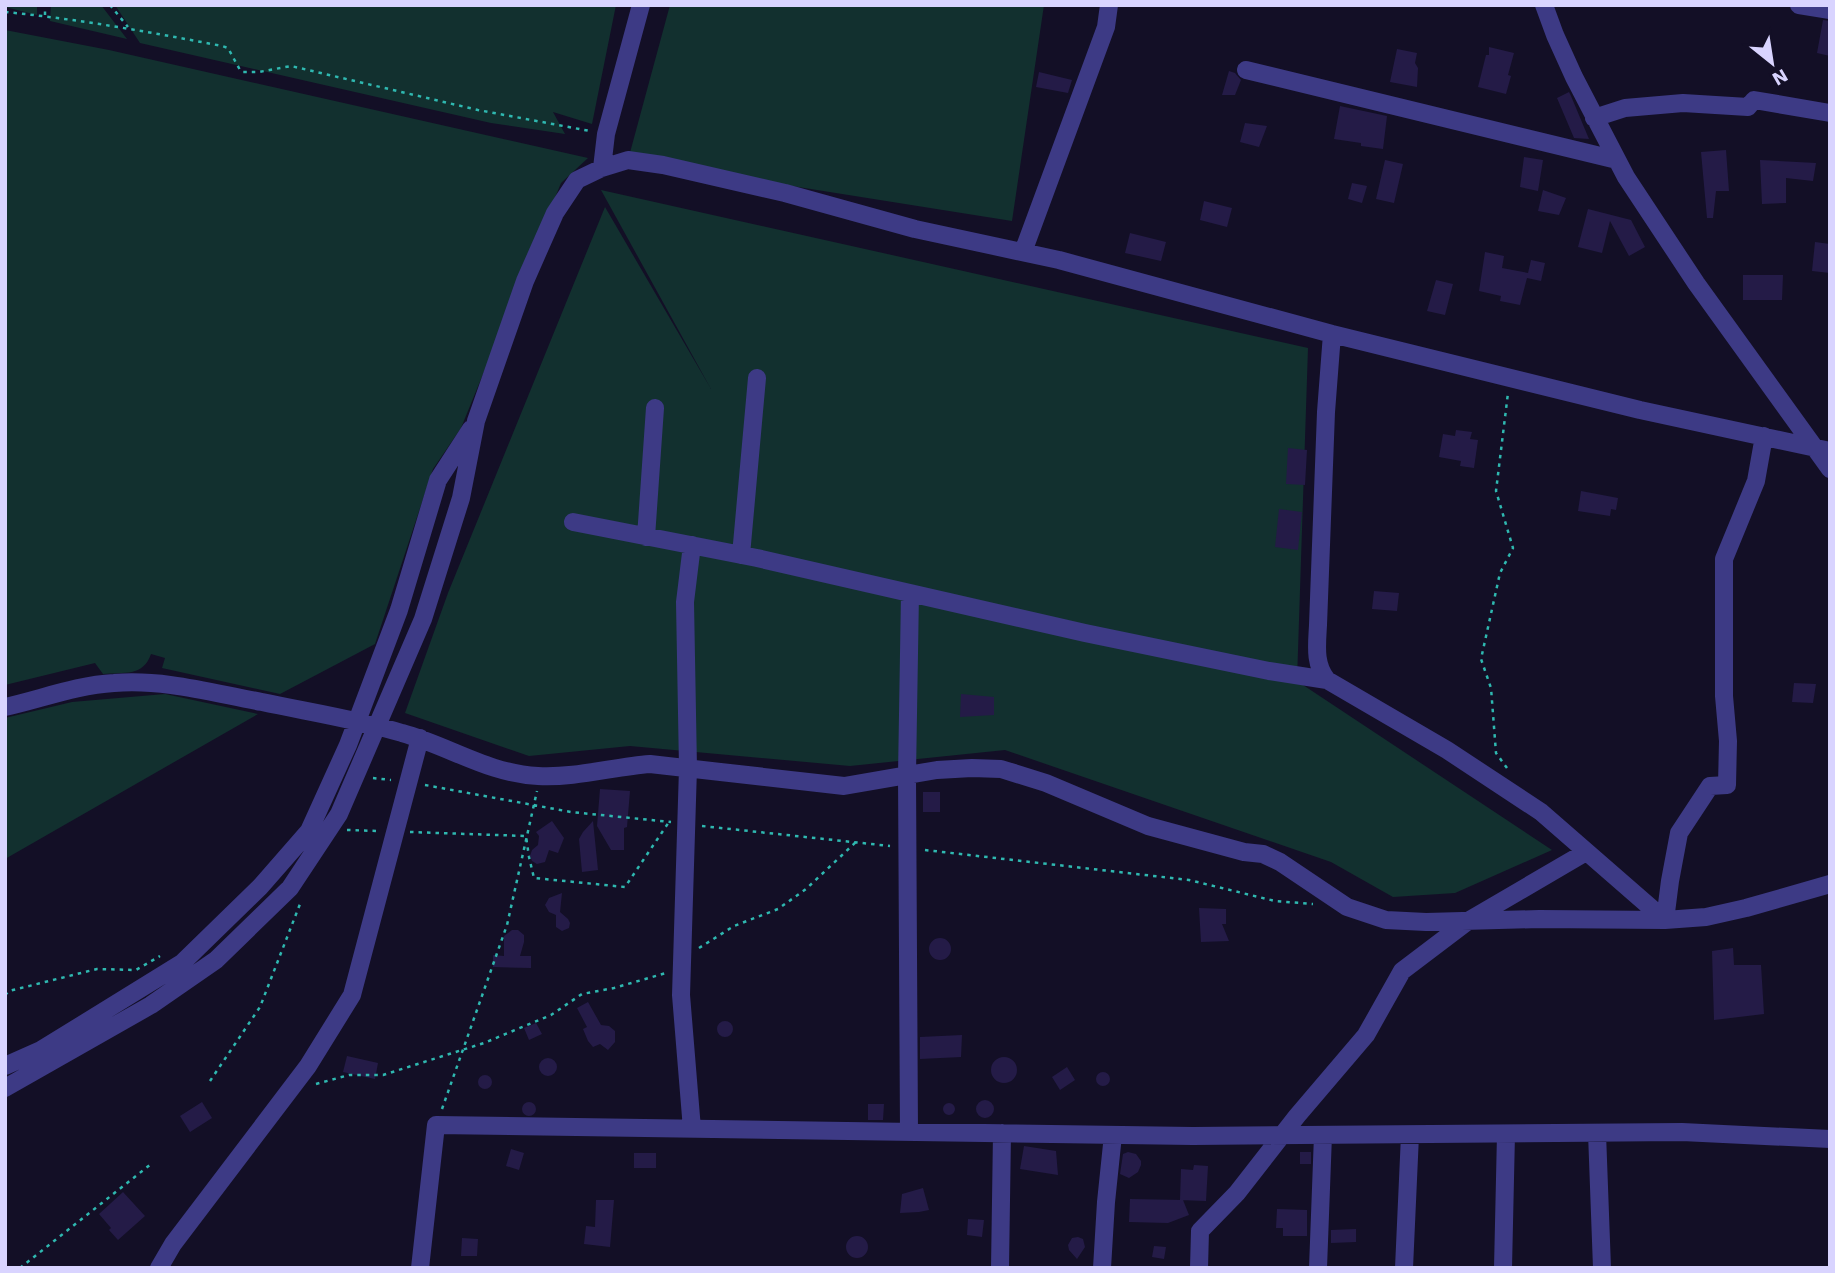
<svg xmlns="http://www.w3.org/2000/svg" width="1835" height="1273" viewBox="0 0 1835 1273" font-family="'Work Sans',sans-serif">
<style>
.green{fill:#12302f}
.building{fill:#241b47}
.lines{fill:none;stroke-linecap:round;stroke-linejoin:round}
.path{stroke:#2fb8b0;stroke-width:2.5;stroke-dasharray:3.5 5;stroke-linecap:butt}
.minor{stroke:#3d3a85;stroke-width:18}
</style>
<rect width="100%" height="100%" fill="#130f26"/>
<path class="green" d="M5,5H37V15L5,7Z
M51,5H101L127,39L50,21Z
M115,5H616L592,124L553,112L565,134L491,123L140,43Z
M670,5H1044L1012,221L628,160Z
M5,30L109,50L588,158L561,183L461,428L433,469L375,644L280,694L162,668L165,658L151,654C143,677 124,672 103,674L95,663L5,685Z
M601,190L1308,348L1297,681L1552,850L1455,893L1393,897L1331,862L1005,750L850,766L630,746L529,756L405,713L448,593L605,207L711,389Z
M165,694L258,714L5,859V718L72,702Z"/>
<path class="building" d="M1823,20L1830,21V56L1817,53Z
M1489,47L1514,53L1508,75L1511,76L1506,94L1478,87L1486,55H1489Z
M1397,49L1417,53L1415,63L1418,68L1417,87L1390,82Z
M1229,71L1235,73L1241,80L1235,95H1222Z
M1039,72L1072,80L1068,93L1036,87Z
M1569,92L1571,96L1589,139L1574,138L1557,98Z
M1340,106L1387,116L1383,149L1361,146V143L1334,139Z
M1245,123L1267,126L1259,147L1240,142Z
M1726,150L1729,191H1716L1713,218H1707L1701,152Z
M1524,157L1543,160L1538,191L1520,187Z
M1385,160L1403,164L1394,203L1376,199Z
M1760,160L1816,163L1813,181L1786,178V203L1762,204Z
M1352,183L1367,186L1362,203L1348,199Z
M1543,190L1566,198L1559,215L1538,211Z
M1204,201L1232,208L1227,227L1200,220Z
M1588,209L1631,220L1645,247L1629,256L1610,221L1602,253L1578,247Z
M1130,233L1166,242L1161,261L1125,253Z
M1815,242L1830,244V273L1812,271Z
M1485,252L1504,256L1502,268L1528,273L1531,260L1545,263L1541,281L1527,278L1520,305L1500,301L1501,296L1479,291Z
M1743,275H1783L1782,300H1743Z
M1436,280L1453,284L1445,315L1427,311Z
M1456,430L1472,432L1470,439L1478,440L1474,468L1460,466L1461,461L1439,457L1443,434L1455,436Z
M1288,448L1307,450L1305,485L1286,484Z
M1581,491L1618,498L1616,510L1611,509L1610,516L1578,511Z
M1279,509L1302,512L1298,550L1275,547Z
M1374,591L1399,593L1397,611L1372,609Z
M1794,683L1816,684L1813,703L1792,702Z
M961,694L994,697V715L960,717Z
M600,789L630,791L627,827L624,828V850H611L597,826Z
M923,792H940V812H923Z
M552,821L564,838L558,853L549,850L545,862L537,864L532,861L530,856L532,850L538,845L539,836L536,832Z
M593,821L598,870L582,872L579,839L583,832Z
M562,893L560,912L568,919L570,923L569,928L562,931L556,927V915L549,912L545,905L549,898Z
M1199,908L1226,909V924H1222L1229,941L1201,942Z
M512,930H518L524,935V942L520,956H531V968L493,967V955L504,956V936Z
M929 949a11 11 0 1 1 22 0a11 11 0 1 1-22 0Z
M1733,948L1734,965H1761L1764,1014L1714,1020L1712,951Z
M588,1002L601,1025L609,1026L615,1031V1042L608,1050L600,1044L593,1047L588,1041L583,1029L587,1027L577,1008Z
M717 1029a8 8 0 1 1 16 0a8 8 0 1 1-16 0Z
M536,1023L542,1034L529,1040L524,1028Z
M962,1035L961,1057L920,1059V1037Z
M347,1056L378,1063L375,1079L343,1072Z
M991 1070a13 13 0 1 1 26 0a13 13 0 1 1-26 0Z
M539 1067a9 9 0 1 1 18 0a9 9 0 1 1-18 0Z
M1067,1067L1075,1080L1060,1090L1052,1077Z
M1096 1079a7 7 0 1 1 14 0a7 7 0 1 1-14 0Z
M478 1082a7 7 0 1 1 14 0a7 7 0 1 1-14 0Z
M976 1109a9 9 0 1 1 18 0a9 9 0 1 1-18 0Z
M522 1109a7 7 0 1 1 14 0a7 7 0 1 1-14 0Z
M202,1102L212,1118L190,1132L180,1116Z
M943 1109a6 6 0 1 1 12 0a6 6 0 1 1-12 0Z
M868,1104H884L883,1120H868Z
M1024,1146L1056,1151L1058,1175L1020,1169Z
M511,1149L524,1153L519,1170L506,1166Z
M1128,1152L1136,1154L1141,1161V1165L1138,1172L1129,1178L1120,1174L1123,1154Z
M1300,1152H1311V1164H1300Z
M634,1153H656V1168H634Z
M1194,1165L1208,1166L1206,1201L1180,1200L1181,1169L1193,1170Z
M923,1188L929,1210L919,1212L900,1213L902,1194Z
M123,1192L145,1216L118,1240L109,1230L111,1228L99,1214Z
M1130,1199L1183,1200L1189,1215L1168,1223L1129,1222Z
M596,1200H614L610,1247L584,1244L586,1226L595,1227Z
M1277,1209L1307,1210V1236H1283V1228H1276Z
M968,1219L984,1220L982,1237L967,1235Z
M1356,1229V1242L1331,1243V1230Z
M846 1247a11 11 0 1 1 22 0a11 11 0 1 1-22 0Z
M1078,1237L1083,1239L1085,1247L1077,1259L1069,1250L1068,1245L1072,1238Z
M462,1238L478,1239L477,1256H461Z
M1154,1246L1166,1247L1164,1259L1152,1257Z"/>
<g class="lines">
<path class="path" d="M110,5L128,27
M5,12C78,19 150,32 222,46L228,48L240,70L243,72H259L291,66L478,110L590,131
M45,15V5
M1507,768L1496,753L1491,688L1481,659L1500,573L1513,548L1496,491L1508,393
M373,778L391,780
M425,785L571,812L671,822
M702,826L890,846
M347,830L379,831
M410,832L526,836L529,857L534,878L625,887L669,822
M925,850L1189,880L1275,901L1313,904
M699,948L734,926L778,909L806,889L856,842
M5,995L9,991L97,969L136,970L160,956
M210,1081L260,1007L300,904
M316,1084L349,1075H383L484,1043L551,1015L582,994L614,988L666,973
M442,1109L507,925L537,791
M20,1268L151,1164"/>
<path class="minor" d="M1544,5L1555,35L1574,77L1626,177L1696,283L1830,469
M1799,5L1830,10
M1246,70L1617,160
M1594,118L1625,108L1683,103L1748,107L1754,100L1830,113
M602,168L606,134L641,5
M1023,252L1106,27L1109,5
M1332,334L1326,412L1318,625C1317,645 1314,664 1327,680L1447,750L1541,812L1665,920
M573,522L757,558L1085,633L1269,671L1327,680
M646,537L655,408
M741,555L757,378
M5,707C41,699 77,685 114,683C165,679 212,693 262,702C309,712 356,719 402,733C449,746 489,774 538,776C575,778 613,767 650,764L844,786L937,770L972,768L1001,769L1046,783L1148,826L1244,852L1263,854L1280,862L1347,907L1386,920L1426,922L1539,919L1665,920L1706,917L1746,908L1830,884
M1665,920L1670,881L1679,833L1710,786L1727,785L1728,741L1724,696V559L1756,481L1764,436
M5,1066L41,1050L182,963L260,887L309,831L348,745L399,610L438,480L471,429
M5,1088L151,1005L216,960L290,888L339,814L423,619L461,498L476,421L525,281L555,213L577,180L602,168L628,160L663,165L785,193L915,229L1059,260L1332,334L1640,410L1830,451
M692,1129L681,995L688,768L685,602L692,545
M909,1132L907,775L910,593
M1597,1133L1602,1268
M159,1268L173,1244L308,1066L352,995L420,738
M420,1268L436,1125L1193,1136L1682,1132L1830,1139
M1000,1268L1002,1133
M1102,1268L1106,1202L1113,1135
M1199,1268L1200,1231L1237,1193L1297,1116L1366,1035L1402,971L1468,921L1586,852
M1318,1268L1323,1135
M1404,1268L1410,1135
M1503,1268L1506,1134"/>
</g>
<rect width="1835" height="1273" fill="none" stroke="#d9d4ff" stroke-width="14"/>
<g transform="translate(1772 63) rotate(150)" stroke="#130f26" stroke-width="5" paint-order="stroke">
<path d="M0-5L12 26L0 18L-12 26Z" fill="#d9d4ff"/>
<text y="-10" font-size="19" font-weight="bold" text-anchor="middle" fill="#d9d4ff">N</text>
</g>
</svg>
